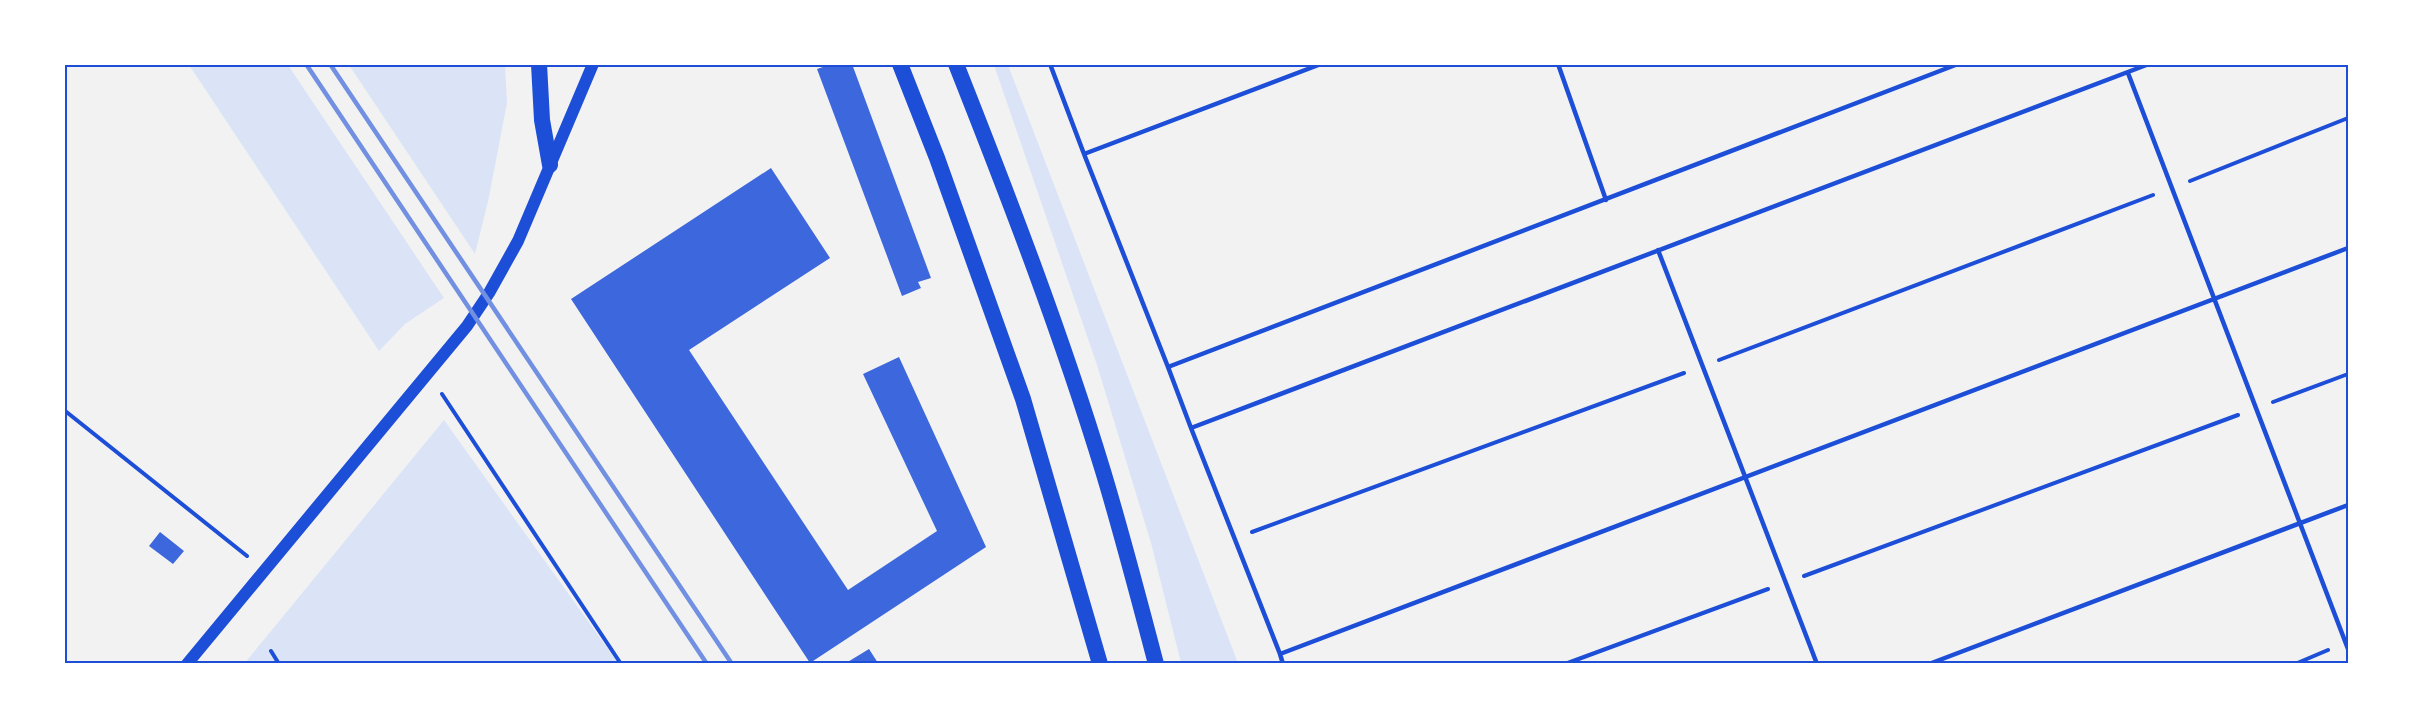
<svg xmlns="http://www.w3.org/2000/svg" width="2413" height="728" viewBox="0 0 2413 728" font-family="'Golos Text',sans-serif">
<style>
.green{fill:#dbe4f7}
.building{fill:#3d67dc}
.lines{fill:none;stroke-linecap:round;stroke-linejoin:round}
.path{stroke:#1d4ed8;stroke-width:4}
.service{stroke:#1d4ed8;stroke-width:4.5}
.secondary{stroke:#1d4ed8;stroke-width:12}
.trunk{stroke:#1d4ed8;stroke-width:16}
.rail{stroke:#7290e2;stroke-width:4.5}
.neatline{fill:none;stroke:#1d4ed8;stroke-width:2}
</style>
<rect width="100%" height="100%" fill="#f2f2f2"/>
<path class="green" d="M189,65H288L444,298L405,324L379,351Z
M349,65H505L507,103L489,197L475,254Z
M994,65H1008L1238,663H1181L1151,543L1097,365Z
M444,420L618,663L244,664Z"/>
<path class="building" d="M822,64H852L931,278L918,282L921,288L902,296L817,69L823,67Z
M771,168L830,258L689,350L848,590L937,531L863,374L899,357L986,547L810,663L571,299Z
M160,532L184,551L173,564L149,546Z
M869,649L878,663H846Z"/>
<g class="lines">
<path class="path" d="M2190,181L2348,118
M1719,360L2153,195
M442,394L621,664
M2273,402L2348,374
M64,410L247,556
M1252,532L1684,373
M1804,576L2238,415
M271,651L279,664
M1565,664L1768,589
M2295,664L2328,650"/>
<path class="service" d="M1050,64L1084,154L1321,64
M1558,64L1606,200
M2128,73L2348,649
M1084,154L1168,367L1958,64
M1658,250L1817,664
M1168,367L1191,428L2149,64
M1191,428L1280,654L2348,248
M1280,654L1283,664
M1929,664L2348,505"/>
<path class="secondary" d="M187,664L467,326L489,293L518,241L593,64"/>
<path class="trunk" d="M539,64L542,120L550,165
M900,64L937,158L1023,399L1100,664
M956,64C1009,198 1061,333 1103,471C1122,534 1139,599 1156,664"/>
<path class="rail" d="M306,64L707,664
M330,64L732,664"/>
</g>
<rect width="2413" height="728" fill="none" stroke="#ffffff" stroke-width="132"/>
<rect x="66" y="66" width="2281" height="596" class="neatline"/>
</svg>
